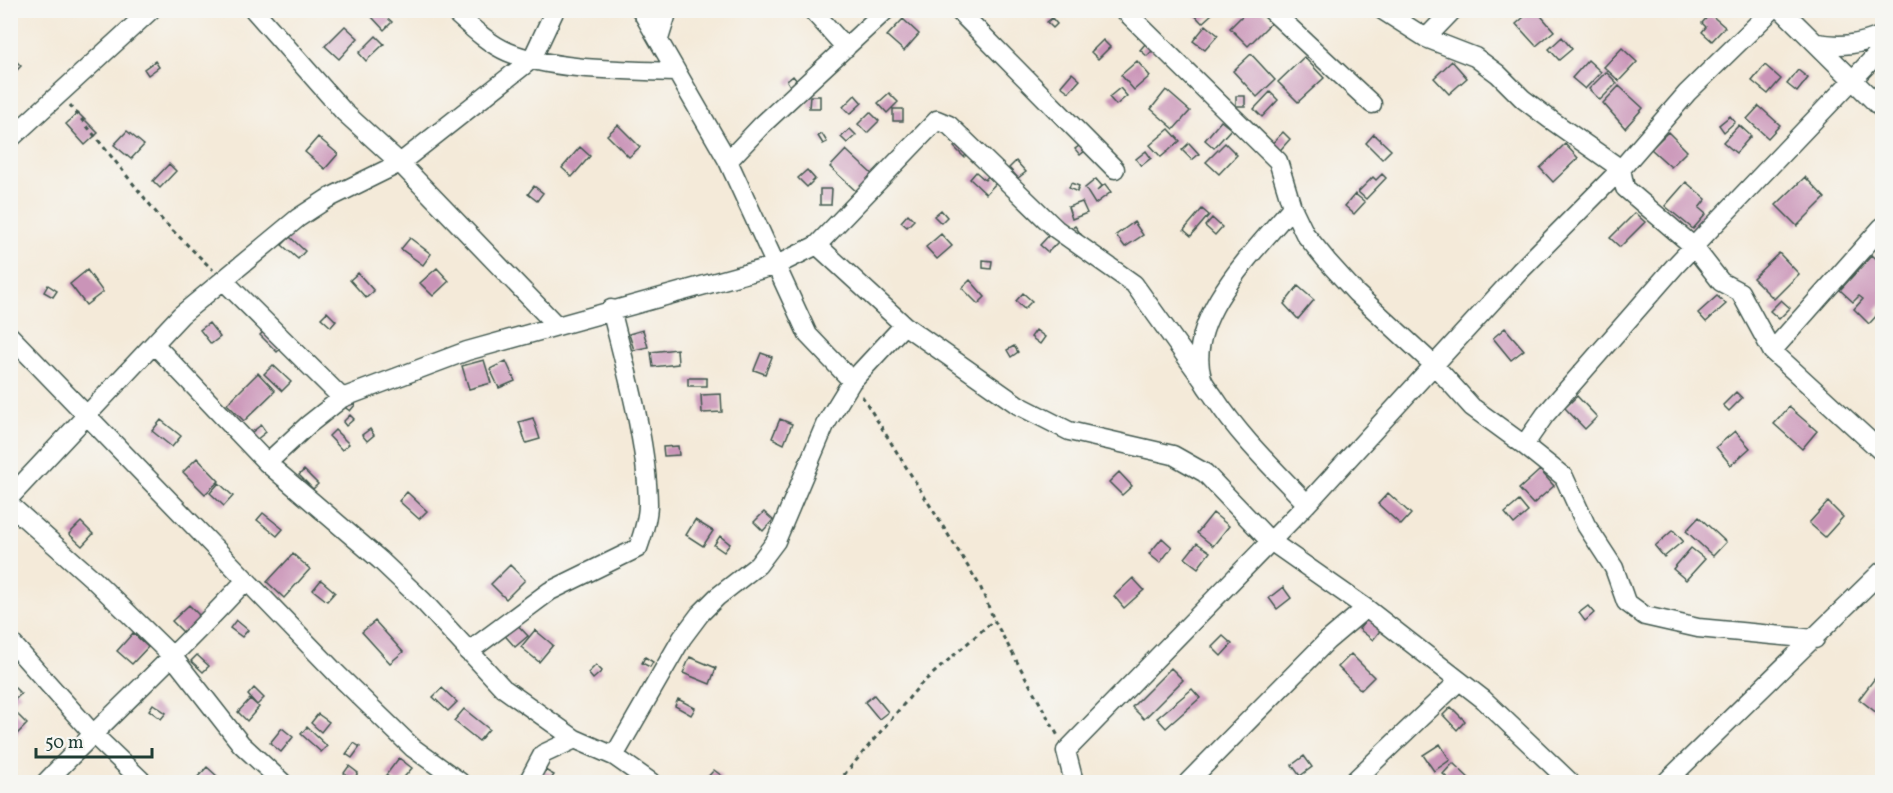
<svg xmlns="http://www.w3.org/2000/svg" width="1893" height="793" viewBox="0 0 1893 793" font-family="Vollkorn,serif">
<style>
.building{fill:#ca94b8}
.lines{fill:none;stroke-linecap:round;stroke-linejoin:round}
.street-casing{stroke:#3f574d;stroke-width:21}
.path{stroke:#3f574d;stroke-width:3;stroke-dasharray:4.5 4.5;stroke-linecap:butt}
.street{stroke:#fff;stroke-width:18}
</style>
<rect width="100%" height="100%" fill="#f6f6f2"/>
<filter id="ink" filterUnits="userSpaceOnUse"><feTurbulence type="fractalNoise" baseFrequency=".0167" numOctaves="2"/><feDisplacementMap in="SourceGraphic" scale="12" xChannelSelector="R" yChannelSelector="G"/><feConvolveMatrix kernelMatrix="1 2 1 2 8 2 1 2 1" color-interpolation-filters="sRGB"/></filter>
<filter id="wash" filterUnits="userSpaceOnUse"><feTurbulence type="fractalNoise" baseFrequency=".008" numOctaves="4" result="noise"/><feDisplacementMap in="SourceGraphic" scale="24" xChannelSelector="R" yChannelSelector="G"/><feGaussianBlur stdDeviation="1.35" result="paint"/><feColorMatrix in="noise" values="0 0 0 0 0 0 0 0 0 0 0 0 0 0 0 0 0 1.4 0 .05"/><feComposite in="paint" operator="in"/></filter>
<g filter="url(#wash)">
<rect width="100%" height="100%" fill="#f4ead9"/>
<g id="blocks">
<path class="building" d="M208,10H221L214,17Z
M379,10L392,22L384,30L372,17Z
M1190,10H1209L1212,14L1202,23Z
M1248,10H1261L1272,22L1248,46L1230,28Z
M1532,10H1536L1554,31L1536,46L1516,24Z
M1710,14L1725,27L1712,41L1702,32L1706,27L1702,23Z
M1052,18L1057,24L1053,28L1047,22Z
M903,19L919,34L904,51L887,36Z
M1206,25L1218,35L1205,50L1193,41Z
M345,26L358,38L339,59L325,46Z
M376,36L384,44L366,61L359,53Z
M1562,37L1572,49L1559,60L1549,49Z
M1103,40L1110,47L1098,59L1091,52Z
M1146,43L1154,49L1147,56L1140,50Z
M1622,48L1637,62L1619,81L1604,67Z
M1251,54L1275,80L1257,97L1233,71Z
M12,57L21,66L10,77V58Z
M1304,57L1324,78L1298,102L1278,82Z
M1588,60L1601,72L1585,89L1572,78Z
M155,61L159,67L148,75L144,69Z
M1137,61L1150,76L1134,90L1121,75Z
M1452,61L1467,78L1449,94L1434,78Z
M1765,65L1781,79L1768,94L1752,81Z
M1798,70L1808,78L1797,92L1787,84Z
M1606,72L1617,83L1600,100L1589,89Z
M1072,73L1080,80L1069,92L1061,86Z
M793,76L797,81L790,86L787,81Z
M1619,86L1643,108L1625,128L1603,103Z
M1120,88L1127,96L1116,105L1109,97Z
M1166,90L1190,111L1174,129L1151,109Z
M1270,92L1278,100L1262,117L1254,109Z
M889,93L898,102L887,113L878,103Z
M855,95L862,103L850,114L843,107Z
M810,96H820V108H809Z
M1236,96H1245V106H1236Z
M1759,106L1780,125L1768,138L1747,119Z
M893,109H903V121H893Z
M870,112L879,121L867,133L858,124Z
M78,113L98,133L85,145L66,124Z
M1730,116L1735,122L1724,132L1719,125Z
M1221,121L1231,129L1214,148L1205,140Z
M618,125L640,147L629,157L607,135Z
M1739,125L1751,136L1736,153L1723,142Z
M850,129L856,135L847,143L841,137Z
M1169,129L1180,141L1161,157L1150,145Z
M127,131L144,145L131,159L114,145Z
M1283,132L1290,139L1275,156L1267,149Z
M1668,132L1687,151L1671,167L1651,149Z
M822,134L827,142L823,144L818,136Z
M1374,134L1391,150L1382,159L1366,143Z
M964,135L975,146L964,157L954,147Z
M318,137L338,154L325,169L305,152Z
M1189,143L1199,154L1192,160L1182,150Z
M1225,143L1237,155L1219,174L1206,162Z
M1082,144L1086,150L1080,155L1075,149Z
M1565,144L1578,158L1553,182L1540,168Z
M580,147L590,156L572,177L562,168Z
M846,150L874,176L858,193L830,167Z
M1146,151L1151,158L1141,166L1136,159Z
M1016,161L1026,172L1018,178L1009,168Z
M169,164L176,171L160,188L153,181Z
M807,170L815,179L807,187L798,178Z
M976,172L985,180L990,174L998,181L986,194L970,179Z
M1382,174L1386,178L1366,199L1358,192L1373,177L1376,180Z
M1805,177L1825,198L1797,226L1776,205Z
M1096,179L1102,186L1097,191L1105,184L1111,192L1095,204L1085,188Z
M1686,182L1706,199L1699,208L1706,214L1693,229L1665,206Z
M1071,183L1079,186L1077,192L1069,188Z
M534,186L543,193L537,201L528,194Z
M820,189H832L831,205H820Z
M1355,194L1365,202L1354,214L1345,206Z
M1082,202L1087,213L1072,219L1068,207Z
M1202,209L1209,215L1191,236L1184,230Z
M941,210L947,217L941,223L934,216Z
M1635,213L1645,222L1620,247L1610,238Z
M908,214L914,220L907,227L901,222Z
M1212,218L1222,227L1215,235L1205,226Z
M1134,222L1143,235L1125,247L1116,235Z
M1075,226L1085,240L1065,232Z
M1052,232L1060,240L1048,252L1040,245Z
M941,234L952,246L937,259L926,247Z
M290,237L305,251L298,259L282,245Z
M410,238L431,254L423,265L401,249Z
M1779,253L1799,274L1774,299L1753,278Z
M1872,255L1882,264V303L1876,310L1879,313L1869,324L1854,309L1863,299L1859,296L1853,302L1840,290Z
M983,260L992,261L991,269L983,268Z
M437,268L449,281L433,296L420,283Z
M87,270L103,292L86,305L70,284Z
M358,273L374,291L366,298L350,280Z
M970,280L985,297L978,304L962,288Z
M48,285L57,291L53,297L44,292Z
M1298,286L1314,300L1298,319L1284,304Z
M1023,293L1032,301L1024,309L1016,301Z
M1717,296L1726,304L1706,322L1698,313Z
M1781,300L1790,308L1779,319L1770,311Z
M327,312L336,321L331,327L321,318Z
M209,323L220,337L211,344L200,330Z
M269,326L286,343L277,352L260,335Z
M1505,328L1524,350L1511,360L1493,338Z
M643,330L648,347L634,350L629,334Z
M1036,330L1045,337L1040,344L1031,337Z
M1014,346L1018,352L1011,357L1007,350Z
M677,349L678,364L653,367L651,352Z
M761,353L772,357L765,374L754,370Z
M484,360L491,383L469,389L462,366Z
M506,361L515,381L499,388L490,369Z
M273,365L291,382L282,391L264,374Z
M258,373L275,391L244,421L227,404Z
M688,378H707V386H688Z
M1736,392L1742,398L1729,411L1723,405Z
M721,394L722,412L702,413L701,395Z
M1577,396L1597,417L1585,429L1565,408Z
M349,400L355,405L350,411L343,406Z
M1789,407L1817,431L1802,449L1774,424Z
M350,415L354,419L346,426L343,422Z
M533,418L540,439L526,443L519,422Z
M780,419L792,424L784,444L772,438Z
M161,420L181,436L172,447L152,431Z
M261,425L266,432L256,440L251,433Z
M370,429L374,435L367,441L362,435Z
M335,430L349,444L342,450L329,436Z
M1735,431L1750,448L1731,465L1716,447Z
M678,446L679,455L664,456L663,447Z
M197,458L219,481L205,494L183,472Z
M304,470L318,484L313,489L299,475Z
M1540,470L1554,486L1533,504L1519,489Z
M1119,472L1132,486L1122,495L1109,482Z
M219,483L233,496L224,506L210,493Z
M407,492L427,511L419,519L399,501Z
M1388,493L1411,514L1401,525L1378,504Z
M1519,501L1528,512L1514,524L1505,513Z
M1828,502L1843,517L1825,537L1809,523Z
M764,512L773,520L763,531L754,522Z
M263,513L283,529L277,536L257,520Z
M1213,513L1229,526L1213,546L1197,533Z
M1699,517L1726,542L1713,556L1686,531Z
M695,520L713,531L703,546L686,535Z
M81,522L93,534L82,546L69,534Z
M1673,530L1683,541L1664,557L1655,546Z
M720,536L730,544L724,552L714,545Z
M1162,538L1172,547L1160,563L1149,554Z
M1197,543L1210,552L1198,568L1185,558Z
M1691,548L1705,559L1686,580L1673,569Z
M293,554L310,569L284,598L267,582Z
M510,565L525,580L506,599L491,584Z
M1133,578L1144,590L1124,608L1114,596Z
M321,580L335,592L327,601L313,590Z
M1283,587L1291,598L1277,609L1269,598Z
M189,605L205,621L188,637L172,621Z
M1588,606L1594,613L1585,621L1579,613Z
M1369,617L1382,628L1373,640L1359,629Z
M512,619L528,636L515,647L500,630Z
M236,620L248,630L242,637L230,628Z
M375,621L403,652L390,663L362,632Z
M535,630L553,645L539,662L521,647Z
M133,633L148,647L132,664L117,651Z
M1223,636L1232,644L1221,656L1212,647Z
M1351,654L1374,677L1361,690L1338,667Z
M197,655L209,666L203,672L191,661Z
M645,657L653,662L650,667L642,663Z
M690,657L716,668L710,684L683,673Z
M596,665L602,671L593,679L588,673Z
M1171,668L1183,680L1144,719L1132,707Z
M1875,678L1882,684V717L1859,699Z
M12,685L21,694L10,704V686Z
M254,688L264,698L257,705L248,695Z
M442,688L457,702L448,711L433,697Z
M1192,689L1200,698L1166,728L1157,718Z
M874,695L888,712L879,719L865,702Z
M250,699L259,707L247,721L238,712Z
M678,699L695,708L691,715L675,706Z
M153,704L166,713L161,719L149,710Z
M10,707L27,724L13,738L10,736Z
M1451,707L1465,721L1457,730L1443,715Z
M464,709L489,729L479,741L454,721Z
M318,714L329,722L321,732L311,723Z
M307,727L327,746L321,752L301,734Z
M282,728L293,737L281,752L270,743Z
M354,743L360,747L352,758L346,754Z
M1440,744L1450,760L1434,771L1423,755Z
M1304,756L1312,767L1300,776L1292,765Z
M399,758L412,768L400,782H396L386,775Z
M1453,763L1472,781L1470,782H1452L1443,774Z
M349,766L358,773L353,780L344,773Z
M207,767L218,777L213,782H193Z
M545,770L554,775L549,782L539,779Z
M714,770L722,776L716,782H710L706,779Z"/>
</g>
</g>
<g filter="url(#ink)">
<use href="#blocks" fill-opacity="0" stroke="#3f574d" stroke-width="1.5"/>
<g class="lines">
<defs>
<path id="street" d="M254,10L344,112L400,163L557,326
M452,10C469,25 487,43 508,52C554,71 626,70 676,72
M641,10L728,161L808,335L852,381
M812,10L846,48
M958,10L1115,169
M1124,10L1278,161L1292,207L1305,234L1327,261L1356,293L1435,366L1472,407L1524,445L1545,415L1675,266L1882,49
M1271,10L1372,104
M1382,10L1426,38L1475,57L1498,74L1523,99L1551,120L1621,169L1625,188L1693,246L1721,282L1740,292L1772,351L1882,452
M1782,10L1882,109
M1426,38L1453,10
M659,39L668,10
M1817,43C1841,47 1860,45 1882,35
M10,139L151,10
M728,161L762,125L886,10
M1292,207C1257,249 1184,318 1202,378C1204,385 1211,392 1214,397C1240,437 1275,470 1307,504
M817,245L937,120L949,125L1056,229L1134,284L1202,379
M223,280L342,398L467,351L777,265L817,245L904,325L1018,405L1069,431L1173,455L1205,473L1269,540L1366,608L1483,699L1570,782
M10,336L337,674L413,748L460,782
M154,344L267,463L380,560L423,601L503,688L575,739L543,754L528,782
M1772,351L1882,227
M1524,445L1564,477L1586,525L1614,568L1626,602L1645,616L1698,628L1815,639
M267,463L308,425L342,398
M10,497L181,315L298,218L327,199L400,163L532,59L555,10
M10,505L94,580L173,657L241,744L282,782
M10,641L94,735L143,782
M468,652L550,591L638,548C643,534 648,519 648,504C647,441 626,370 611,309
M575,739L614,756L651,782
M614,756L682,638L700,614L717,597L758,565L776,541L825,425L852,381L904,325
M46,782C111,714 181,651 245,581
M1074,782L1066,751L1307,504L1520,271L1621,169L1687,93L1772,10
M1188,782L1327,641L1366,608
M1353,782L1459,681
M1666,782L1882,571"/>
</defs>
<use href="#street" class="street-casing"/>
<path class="path" d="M70,105L163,221L213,270
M862,396L980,586L994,620L1058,736
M838,782L920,685L994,620"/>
<use href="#street" class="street"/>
</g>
</g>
<rect width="1893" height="793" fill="none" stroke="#f6f6f2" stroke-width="36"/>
<path d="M36 748v9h116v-9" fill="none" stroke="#1f3d34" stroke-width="3"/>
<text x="45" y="748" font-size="18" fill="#1f3d34" stroke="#f6f6f2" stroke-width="4.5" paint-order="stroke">50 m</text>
</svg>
